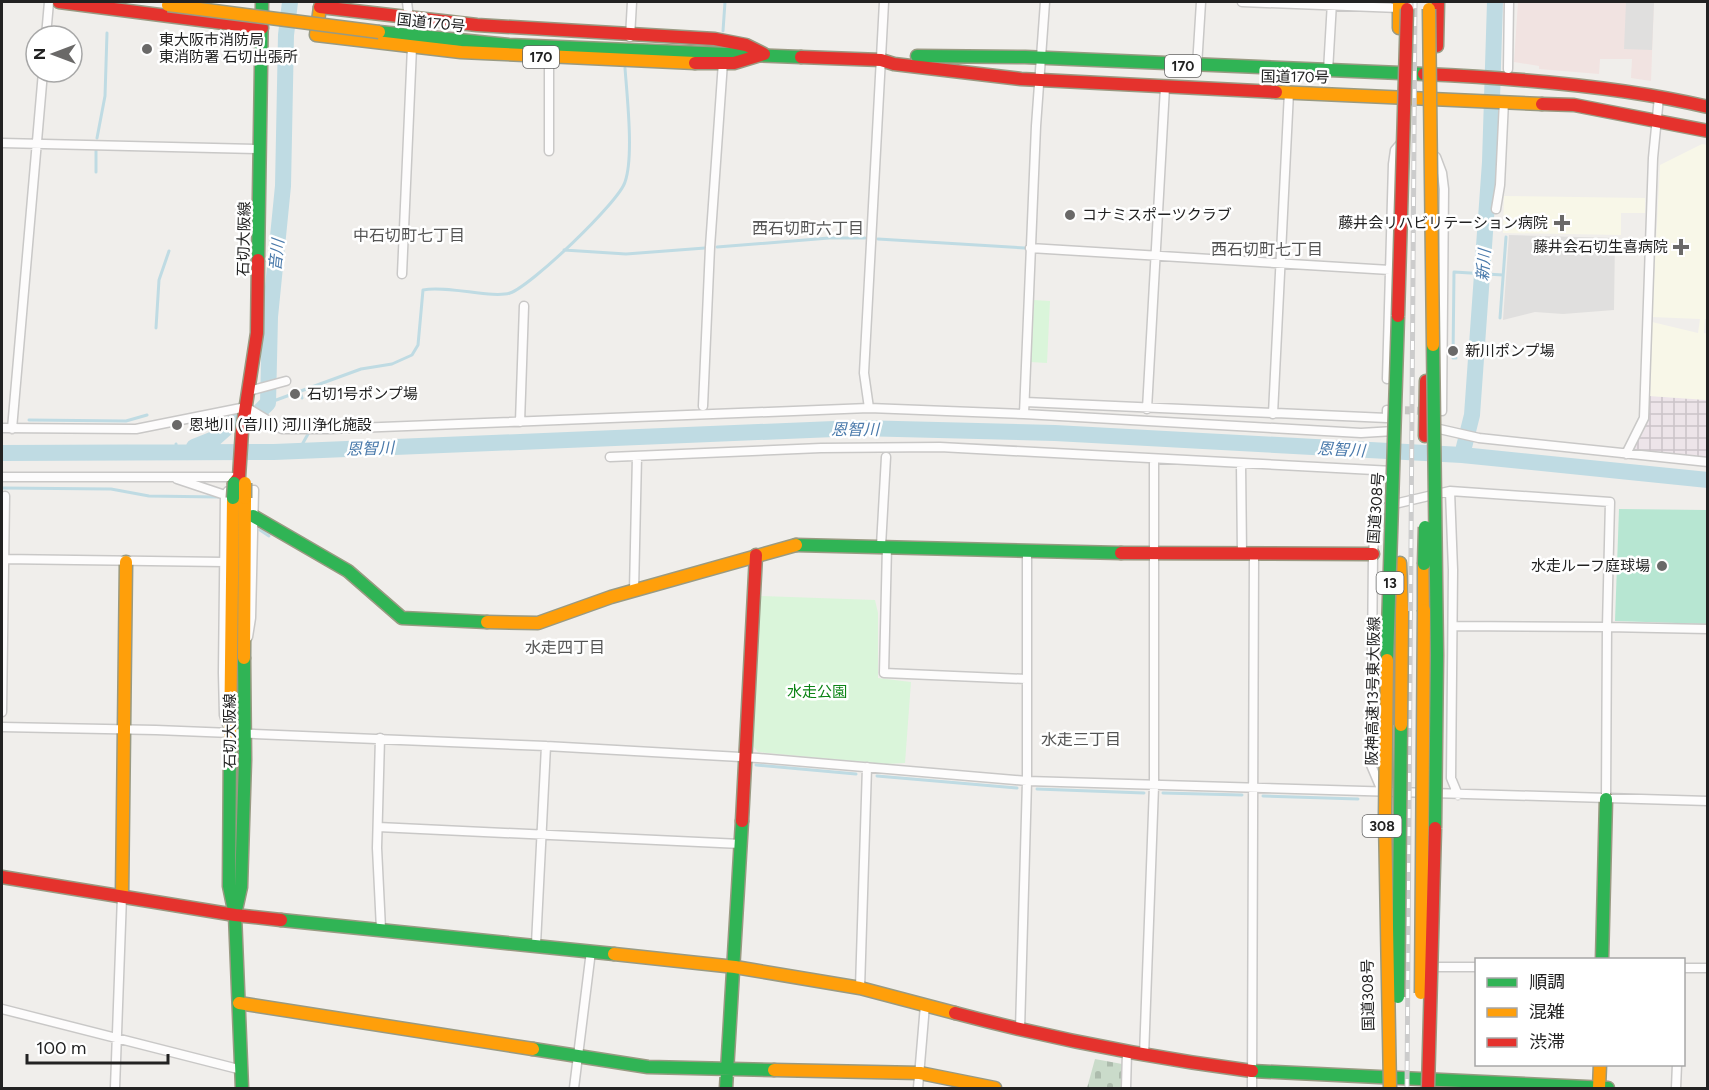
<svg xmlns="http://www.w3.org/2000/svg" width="1709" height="1090" viewBox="0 0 1709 1090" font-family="Figtree,'Noto Sans JP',sans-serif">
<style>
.commercial{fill:#f1e3e1}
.industrial{fill:url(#industrial-grid)}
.education{fill:#f8f7e8}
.cemetery{fill:url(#cemetery-stones)}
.park{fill:#daf5da}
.pitch{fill:#b7e6d2}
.parking{fill:#e0dfde}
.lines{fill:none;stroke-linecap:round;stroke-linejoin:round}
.stream{stroke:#bfdbe3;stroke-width:3}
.river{stroke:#bfdbe3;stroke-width:16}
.street-tunnel{stroke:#c7c5c3;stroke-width:8;stroke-dasharray:8 4;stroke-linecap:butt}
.street-casing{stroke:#c9c8c7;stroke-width:11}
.fast-casing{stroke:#999a82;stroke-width:15}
.slow-casing{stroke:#999a82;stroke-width:15}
.jam-casing{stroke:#999a82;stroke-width:15}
.street{stroke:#fdfcfc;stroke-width:8}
.fast{stroke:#30b455;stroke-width:12}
.slow{stroke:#ff9f0a;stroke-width:12}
.jam{stroke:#e5322d;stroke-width:12}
.rail-casing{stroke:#ccc;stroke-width:5}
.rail{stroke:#fff;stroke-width:3;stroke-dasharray:9;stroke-linecap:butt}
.fast-bridge-casing{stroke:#999a82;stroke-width:15;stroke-linecap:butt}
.slow-bridge-casing{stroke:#999a82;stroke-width:15;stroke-linecap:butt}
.jam-bridge-casing{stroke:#999a82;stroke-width:15;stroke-linecap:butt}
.fast-bridge{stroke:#30b455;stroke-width:12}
.slow-bridge{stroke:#ff9f0a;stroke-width:12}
.jam-bridge{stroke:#e5322d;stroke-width:12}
.poi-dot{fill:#6a6968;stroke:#fff;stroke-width:2}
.labels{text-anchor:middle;stroke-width:5;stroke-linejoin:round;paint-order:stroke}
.shield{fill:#fff;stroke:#646464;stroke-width:1.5}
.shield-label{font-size:14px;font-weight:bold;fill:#222}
.street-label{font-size:15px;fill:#222;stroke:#fff}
.poi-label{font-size:15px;fill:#222;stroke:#fff;text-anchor:start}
.park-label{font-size:15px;fill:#0c8416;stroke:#fff}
.neighbourhood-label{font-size:16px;fill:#555;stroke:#fff}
.water-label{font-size:16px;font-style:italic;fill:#4a7aab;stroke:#fff}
</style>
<defs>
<pattern id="industrial-grid" width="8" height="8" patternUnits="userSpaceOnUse" patternTransform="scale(1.5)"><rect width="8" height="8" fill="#ede4e9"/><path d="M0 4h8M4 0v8" fill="none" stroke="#cbc3c8"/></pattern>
<pattern id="cemetery-stones" width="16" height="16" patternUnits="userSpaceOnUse" patternTransform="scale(1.5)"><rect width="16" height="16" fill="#cadbca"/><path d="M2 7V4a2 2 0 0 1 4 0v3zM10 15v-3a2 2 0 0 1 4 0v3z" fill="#adbcad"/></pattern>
</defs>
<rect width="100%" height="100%" fill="#f0eeeb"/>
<path class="commercial" d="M1518,2H1654L1651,81L1631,78L1632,59H1600L1599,74L1539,69V66L1514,62Z"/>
<path class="industrial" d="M1650,396L1707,400V462L1626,454L1644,418Z"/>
<path class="education" d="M1702,144L1708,145V319H1705L1704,333L1708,334L1707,400L1650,396L1652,322L1698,333L1700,319L1652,317L1660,165Z
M1504,196L1645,198V213H1621V235L1503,233Z"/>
<path class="cemetery" d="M1095,1059L1122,1064L1121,1088H1087Z"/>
<path class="park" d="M1033,300L1050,301L1047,363L1030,362Z
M759,596L875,600L878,613V678L911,682L905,763L886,764L758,752L752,745Z"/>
<path class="pitch" d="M1619,509L1707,510V624L1615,621Z"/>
<path class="parking" d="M1626,2H1654L1652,50L1624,49Z
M1509,235L1615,238L1614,310L1563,314L1535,312L1503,320Z"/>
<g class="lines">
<path class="stream" d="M723,31L725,2
M97,138L105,96L107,33
M96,149V172
M878,239L1025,248
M717,247L829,238H865
M564,250L626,254L705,248
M1500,318L1506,237
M156,328L159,280L169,251
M1456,358H1453L1454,272L1503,275
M1471,359L1476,360
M300,392L302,398
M262,400L268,394
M268,403L361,369L392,364L412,355L418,345L423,290C447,285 493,299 510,293C531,286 619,202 625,182C634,157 627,96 625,68
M29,420L126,421L147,415
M176,444L177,453
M299,450L308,434
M2,488L111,489L149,496L218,497
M260,530L269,536
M756,765L856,774
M877,776L1017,788
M1037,789L1144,793
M1163,793L1242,795
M1263,796L1358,799"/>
<path class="river" d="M194,447L214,439L232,423L256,415L268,403L270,317L283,186L286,35L290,2
M2,453L274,452L858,428L1055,433L1462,455L1708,480
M1462,455L1472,415L1490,162L1495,2"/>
<path class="street-tunnel" d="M1393,410L1428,411"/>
<defs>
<path id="street" d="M407,2L409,18
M1242,2L1399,8
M46,36L49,2
M630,37L632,2
M549,57V151
M1197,66L1201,2
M1508,69L1509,2
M1328,71L1332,2
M2,143L260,149
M1436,157L1442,173L1444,189L1442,411H1440
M1496,209L1500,185L1504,101
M1030,248L1390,270
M402,274L412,47
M1387,379L1393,164L1395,150L1401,143
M249,391L286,381
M1025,402L1387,418V410
M703,406L710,247L723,62
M869,408L864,373L884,2
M1147,409L1165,87
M1024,414L1361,433L1394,431
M1273,414L1289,92
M520,422L524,306
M2,428L136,429L246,407L282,429H330L869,408L1024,414L1036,126L1045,2
M1435,428L1479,438L1708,462
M12,429L43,72
M1626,454L1644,418L1653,158L1659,97
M610,457L821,448L940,447L1393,471
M1241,464L1242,554
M2,477H239
M177,479L225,495
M1450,491L1453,570L1451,778L1458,795
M881,546L886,457
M887,546L884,673L1026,679
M2,559L224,562
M634,591L637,456
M1453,626L1607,627L1606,799
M2,712L5,496
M2,727L156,730L546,746L758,758L1027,781L1708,801
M228,728L224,715L223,673L225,495L228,491L254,490L251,618L248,637
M380,738L377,848L381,929
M1382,791L1371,765L1373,554L1375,526L1379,512L1390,505L1450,491L1610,502L1607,627L1708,629
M378,827L741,844
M536,944L546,746
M1439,967H1476
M1684,968H1708
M860,988L867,767
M2,1009L242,1070
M1020,1030L1027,781V552
M1144,1056L1154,786V463
M115,1088L122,896
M574,1088L591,951
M918,1088L925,1005
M1126,1088L1127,1052
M1252,1088L1254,554
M1676,1088L1677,1064"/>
<path id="fast" d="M379,32L509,45L801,57
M917,56L1025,57L1424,74
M258,260L262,2
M253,516L348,571L402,618L487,622
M796,545L1121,553
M230,744L229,886L235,915L242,1088
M236,910L241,887L245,760L244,658
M281,920L614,954
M1602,960L1606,799
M533,1049L648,1067L774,1070
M1252,1071L1608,1088
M726,1088L742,821"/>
<path id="slow" d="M1399,2V28
M320,7L316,35L461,52L695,63
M1276,92L1542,104
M1400,563L1402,611
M1424,564V610
M487,622L538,623L611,597L796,545
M244,658L245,498
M230,744L233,498
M122,896L126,562
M614,954L735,967L860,988L955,1013
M239,1003L533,1049
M774,1070L920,1073L995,1088
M1599,1088L1600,1064"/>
<path id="jam" d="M59,2L262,28
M320,7L477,25L715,39L746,45L764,54L734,63H695
M1437,46L1438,2
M801,57L881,60L894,64L1021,79L1276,92
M1424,74C1515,78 1620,86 1708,107
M1542,104L1574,105L1708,131
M1425,436L1426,381
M234,483L239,477L242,431L257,333L258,260
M1121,553L1373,554
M742,821L756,555
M2,877L235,915L281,920
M955,1013C1053,1039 1152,1058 1252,1071"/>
</defs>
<use href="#street" class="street-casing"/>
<use href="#fast" class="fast-casing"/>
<use href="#slow" class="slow-casing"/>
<use href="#jam" class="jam-casing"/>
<use href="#street" class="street"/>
<use href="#fast" class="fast"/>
<use href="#slow" class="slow"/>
<use href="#jam" class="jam"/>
<defs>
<path id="rail" d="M1407,1088L1415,2"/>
</defs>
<use href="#rail" class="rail-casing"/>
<use href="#rail" class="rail"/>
<defs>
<path id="fast-bridge" d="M1433,345L1437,655L1435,828
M233,498L234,483
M1424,564L1425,527
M1387,660L1398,316
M1398,997L1401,725"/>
<path id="slow-bridge" d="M168,5L379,32
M1429,9L1433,345
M245,483V498
M1387,660L1385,818L1390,1088
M1401,725L1402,611
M1421,993L1424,610"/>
<path id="jam-bridge" d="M1398,316L1407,9
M1428,1088L1435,828"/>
</defs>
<use href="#fast-bridge" class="fast-bridge-casing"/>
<use href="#slow-bridge" class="slow-bridge-casing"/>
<use href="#jam-bridge" class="jam-bridge-casing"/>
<use href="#fast-bridge" class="fast-bridge"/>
<use href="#slow-bridge" class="slow-bridge"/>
<use href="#jam-bridge" class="jam-bridge"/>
</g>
<g class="poi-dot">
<circle cx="147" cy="49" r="6"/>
<circle cx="1070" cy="215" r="6"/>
<path d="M1559 214h6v6h6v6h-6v6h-6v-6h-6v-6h6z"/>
<path d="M1678 238h6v6h6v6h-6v6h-6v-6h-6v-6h6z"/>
<circle cx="1453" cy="351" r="6"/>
<circle cx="295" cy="394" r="6"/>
<circle cx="177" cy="425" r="6"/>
<circle cx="1662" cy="566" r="6"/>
</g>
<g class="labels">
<g class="shield">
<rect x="523" y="46" width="36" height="22" rx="4.5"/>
<rect x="1165" y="55" width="36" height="22" rx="4.5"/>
<rect x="1376.5" y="572" width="27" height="22" rx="4.5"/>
<rect x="1362.5" y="815" width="39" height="22" rx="4.5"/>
</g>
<g class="shield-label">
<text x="541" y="62">170</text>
<text x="1183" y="71">170</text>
<text x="1390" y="588">13</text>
<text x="1382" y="831">308</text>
</g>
<g class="street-label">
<text transform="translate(431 23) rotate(6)" y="5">国道170号</text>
<text transform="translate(1295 77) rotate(1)" y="5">国道170号</text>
<text transform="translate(244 239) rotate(-89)" y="5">石切大阪線</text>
<text transform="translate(1376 508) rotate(-86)" y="5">国道308号</text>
<text transform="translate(1373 691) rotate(-89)" y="5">阪神高速13号東大阪線</text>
<text transform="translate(230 731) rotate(-90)" y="5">石切大阪線</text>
<text transform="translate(1368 995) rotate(-91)" y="5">国道308号</text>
</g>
<g class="poi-label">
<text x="159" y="45">東大阪市消防局<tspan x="159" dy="17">東消防署 石切出張所</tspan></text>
<text x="1082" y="220">コナミスポーツクラブ</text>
<text x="1548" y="228" text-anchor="end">藤井会リハビリテーション病院</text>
<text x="1668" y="252" text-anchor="end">藤井会石切生喜病院</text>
<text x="1465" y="356">新川ポンプ場</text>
<text x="307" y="399">石切1号ポンプ場</text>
<text x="189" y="430">恩地川 (音川) 河川浄化施設</text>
<text x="1650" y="571" text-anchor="end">水走ルーフ庭球場</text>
</g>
<g class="park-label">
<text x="817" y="697">水走公園</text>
</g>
<g class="neighbourhood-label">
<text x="808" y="234">西石切町六丁目</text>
<text x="409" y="241">中石切町七丁目</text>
<text x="1267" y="255">西石切町七丁目</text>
<text x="565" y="653">水走四丁目</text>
<text x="1081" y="745">水走三丁目</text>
</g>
<g class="water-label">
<text transform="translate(276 255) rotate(-84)" y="6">音川</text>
<text transform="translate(1483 265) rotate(-86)" y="6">新川</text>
<text x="855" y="435">恩智川</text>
<text transform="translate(370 448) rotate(-2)" y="6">恩智川</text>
<text transform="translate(1341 449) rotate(3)" y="6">恩智川</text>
</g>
</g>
<rect width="1709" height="1090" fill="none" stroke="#222222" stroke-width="6"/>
<rect x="1475" y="958" width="210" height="108" fill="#ffffff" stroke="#a7a7a7" stroke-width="1.5"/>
<rect x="1487" y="978" width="30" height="9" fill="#30b455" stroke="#a7a7a7" stroke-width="1.5"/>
<text x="1529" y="988" font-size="18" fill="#222222">順調</text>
<rect x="1487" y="1008" width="30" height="9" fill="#ff9f0a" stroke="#a7a7a7" stroke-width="1.5"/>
<text x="1529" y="1018" font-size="18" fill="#222222">混雑</text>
<rect x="1487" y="1038" width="30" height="9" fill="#e5322d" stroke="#a7a7a7" stroke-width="1.5"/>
<text x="1529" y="1048" font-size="18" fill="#222222">渋滞</text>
<g transform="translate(54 54) rotate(270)"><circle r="28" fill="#ffffff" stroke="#a7a7a7" stroke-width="1.5"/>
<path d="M0-4.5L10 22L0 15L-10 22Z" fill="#6a6968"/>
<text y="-9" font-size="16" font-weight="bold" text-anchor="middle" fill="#222222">N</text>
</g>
<path d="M27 1054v9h141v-9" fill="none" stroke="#222222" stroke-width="3"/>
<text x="36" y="1054" font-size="18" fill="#222222" stroke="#ffffff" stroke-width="4.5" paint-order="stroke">100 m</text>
</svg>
